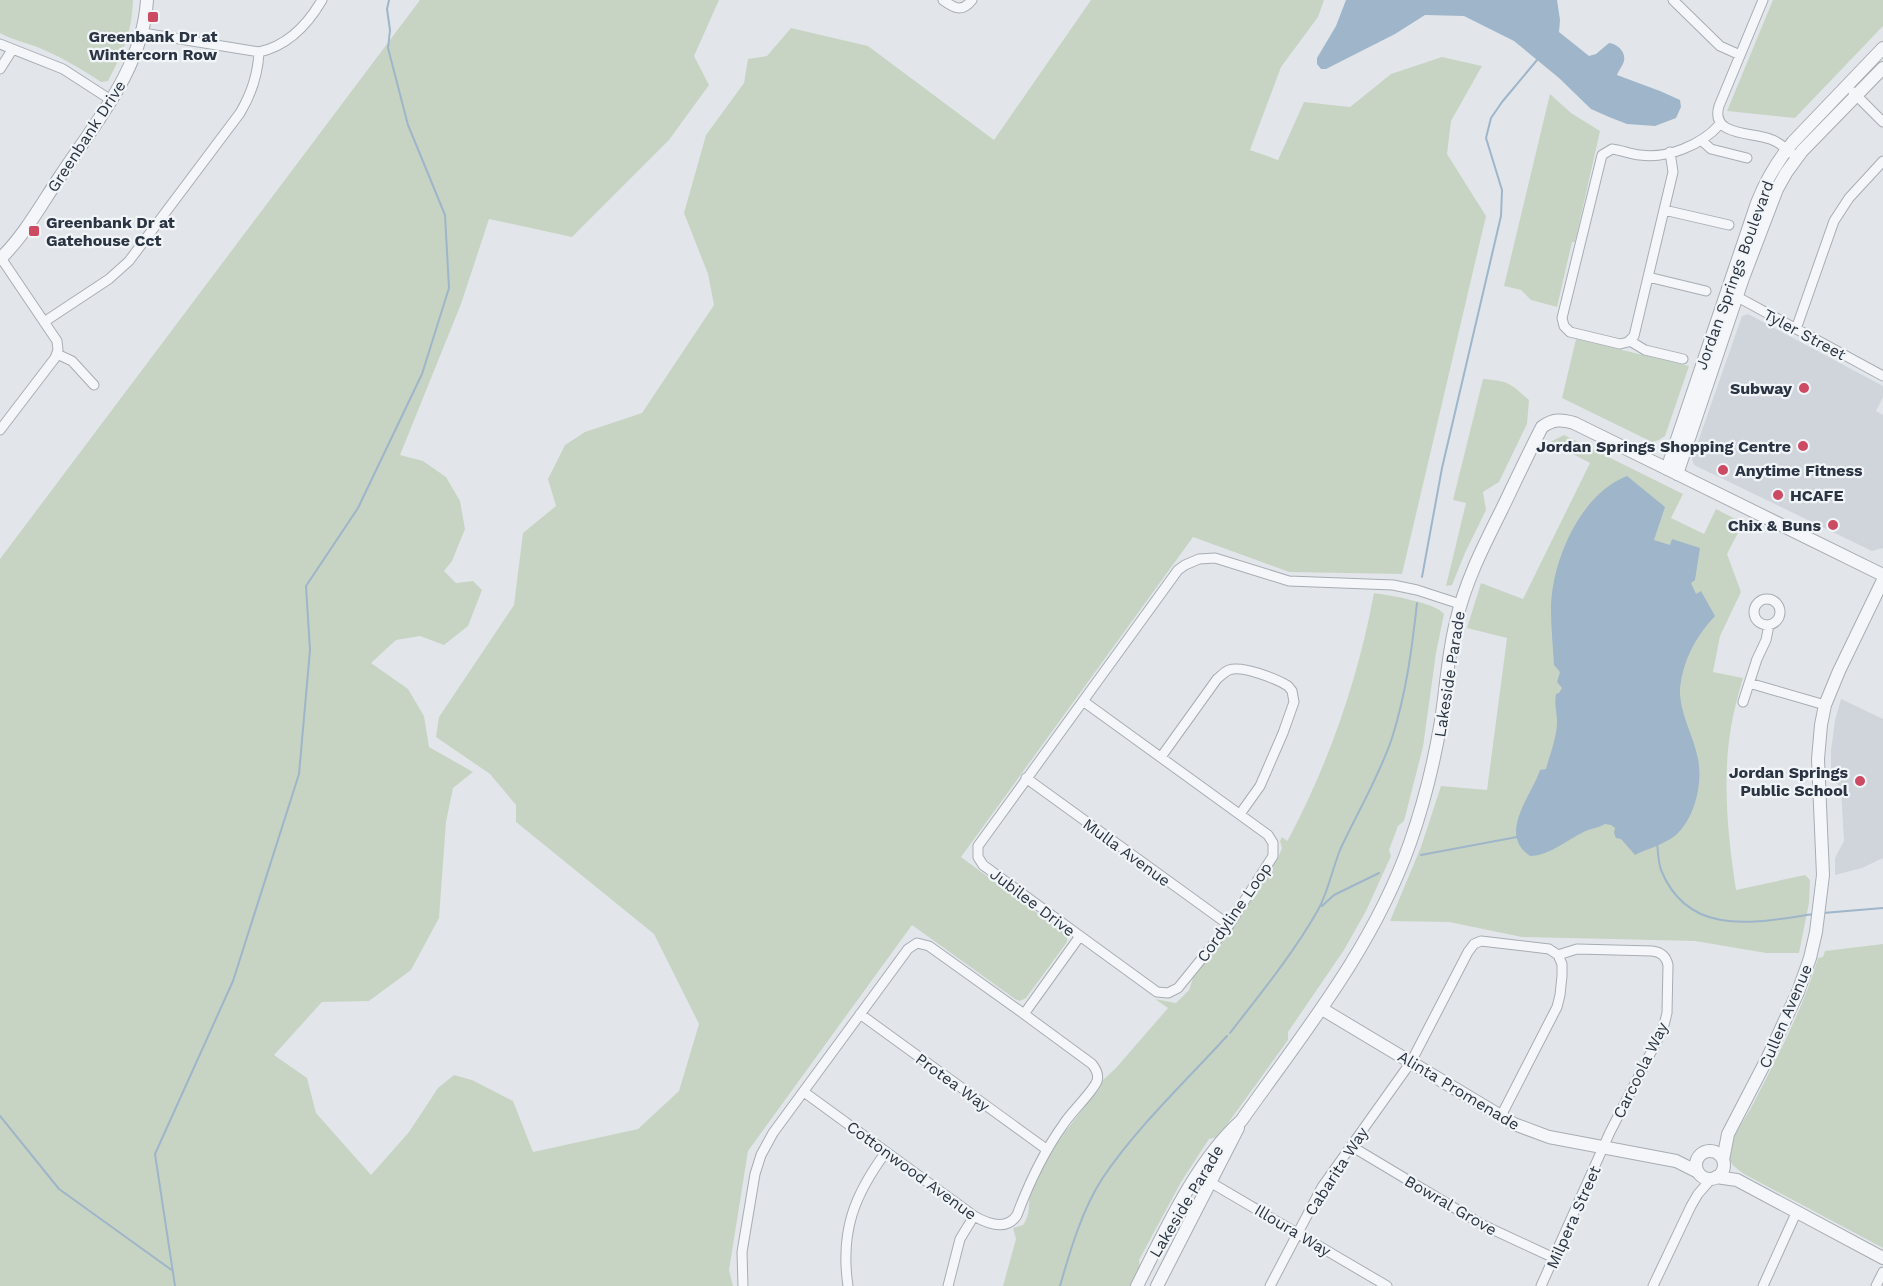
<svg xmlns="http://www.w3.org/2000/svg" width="1883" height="1286" viewBox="0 0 1883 1286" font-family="'Work Sans',sans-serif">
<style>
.built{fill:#d0d5dc}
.green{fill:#c8d4c3}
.water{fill:#9eb5ca}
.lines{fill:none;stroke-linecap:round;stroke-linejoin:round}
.stream{stroke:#9eb5ca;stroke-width:2}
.minor-casing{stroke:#a7adb4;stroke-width:11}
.tertiary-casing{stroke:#a7adb4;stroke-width:14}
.minor{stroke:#f5f6f9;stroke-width:9}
.tertiary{stroke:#f5f6f9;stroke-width:12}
.poi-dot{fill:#cd4a63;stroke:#f2f5f8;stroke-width:2}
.labels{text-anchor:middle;stroke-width:4.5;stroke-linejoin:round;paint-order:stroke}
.poi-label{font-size:16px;font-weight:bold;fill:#2a3442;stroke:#f2f5f8;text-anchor:end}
.street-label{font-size:16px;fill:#2a3442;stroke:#f2f5f8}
</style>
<rect width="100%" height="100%" fill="#e2e6ea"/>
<path class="built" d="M1748,314L1883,386V397L1876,411L1883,415V548L1872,551L1694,465L1692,459L1742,316Z
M1841,699L1883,719V858L1862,868L1835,875V858L1844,841L1841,790L1831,772V751L1835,720Z"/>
<path class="green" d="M0,0H133C132,32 123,53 108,81L101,82C83,70 65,59 44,50C30,43 14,41 0,33Z
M420,0H719L694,56L709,85L669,140L572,237L489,219L461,304L400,455L423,461L446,477L460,501L465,529L452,561L444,571L456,583L473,581L482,590L468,626L444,645L420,636L396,640L371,663L408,689L424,716L429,747L473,772L453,788L446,822L439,918L411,970L369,1001L322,1002L274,1055L307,1078L316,1113L371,1175L409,1132L438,1088L454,1075L472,1080L513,1101L533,1152L638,1129L679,1091L699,1024L654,934L516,822V805L490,774L436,737L439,717L514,605L523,533L556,506L548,479L565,445L585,432L642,413L714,305L708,274L684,213L706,135L744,83L748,59L767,56L791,28L868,46L994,140L1091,0H1324L1318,17L1281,67L1250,150L1278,160L1304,102L1350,107L1391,74L1442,57L1482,66L1451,121L1447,154L1486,216L1402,574L1289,572L1193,537L961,857L1063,932L1067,935V942L1026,998L1020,1001L1015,999L912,925L748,1151L729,1270L733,1286H0V559Z
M1773,0H1883V26L1795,118L1727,111Z
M1550,94L1571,113L1600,131L1575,242H1572L1557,307L1531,300L1521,290L1504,286Z
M1576,339L1689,366L1665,436L1659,440L1652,442L1562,398Z
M1483,379C1509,381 1510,383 1529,400L1527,424L1499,482L1483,492L1486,510L1465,553L1452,585L1446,586L1466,503L1453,500Z
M1564,435L1683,494L1671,518L1704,534L1716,509L1743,523L1727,554L1741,592L1720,636L1713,672L1743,678C1738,694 1734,711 1731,727C1722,780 1728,837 1736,890L1805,875L1810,880L1809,903L1799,953H1766L1695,941L1522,937L1449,922L1390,921L1421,847L1441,786L1487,790L1507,638L1467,628L1481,583L1523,599L1590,463L1550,442Z
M1374,593C1388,595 1437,603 1444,614L1436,653L1423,747L1404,821L1398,826L1389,850L1391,856L1366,911L1344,950L1288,1032V1040L1218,1137L1209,1139L1181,1182L1139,1260L1140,1269L1132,1286H1003L1016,1239L1013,1228L1023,1225C1031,1213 1028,1205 1030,1194C1031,1189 1034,1185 1036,1181C1052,1146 1076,1117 1100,1088L1103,1080L1116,1068L1168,1008L1155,999L1176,1003L1189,990L1193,978L1236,924L1278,858L1282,848L1280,841L1282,837L1287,841L1289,838C1330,760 1358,679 1374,593Z
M1883,944V1248L1744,1174C1734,1167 1726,1161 1729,1148C1732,1137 1747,1116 1753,1104C1777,1057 1803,1009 1818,958L1823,957L1825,951Z"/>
<path class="water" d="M1346,0H1557L1560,20L1559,32L1589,56L1596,54L1609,43C1617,44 1626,51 1624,61C1623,65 1619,70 1617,75L1660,91L1680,100L1681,107L1676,118L1655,126L1627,124L1609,117L1591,109L1559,78L1514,41L1464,16L1425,15L1395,34L1326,69H1321L1317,64V58L1336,26Z
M1627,476L1665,507L1654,540L1670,545L1672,539L1700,548L1695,580L1691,583L1696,594L1701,591L1715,616C1696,636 1683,660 1680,688C1679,713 1694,736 1698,759C1703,783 1695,818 1676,835C1665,844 1647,849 1635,855L1621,839L1616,838L1614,833L1615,828L1611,825L1605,824C1600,827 1594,828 1588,830C1569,838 1550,856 1530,856C1497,834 1532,795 1540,770L1546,769C1550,754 1557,737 1557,722C1557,712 1554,705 1556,694L1559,693L1562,688L1557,682L1560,672L1554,665C1553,647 1551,628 1551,610C1551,562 1580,494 1627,476Z"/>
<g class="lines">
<path class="stream" d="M1422,577L1442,468L1501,216L1502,190L1486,138L1491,118L1502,102L1537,60
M1657,842C1658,851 1658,861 1661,870C1689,939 1757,922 1814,914
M1421,855L1517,837
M1322,906L1334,895L1379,873
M1823,913L1883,908
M1230,1033C1261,993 1293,954 1318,910C1328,892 1332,870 1340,850C1357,813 1379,777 1392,738C1406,694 1412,649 1417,603
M0,1116L59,1189L173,1271
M175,1286L155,1154L233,981L299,774L310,650L306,586L358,508L422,374L449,288L445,215L408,125L388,48L390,30L387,9L389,0
M1060,1286C1070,1251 1082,1210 1102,1179C1136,1128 1186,1081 1227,1036"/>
<defs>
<path id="minor" d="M943,0C954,8 962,13 972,0
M1673,0L1720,46L1740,55
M1763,0L1719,106C1710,136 1751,132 1770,139C1780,142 1789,151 1797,158
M143,33L259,52C287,46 308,24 322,0
M0,44L63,69L111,100
M0,69L12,50
M1853,92L1883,122
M1702,141L1711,149L1747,158
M1670,152L1673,172L1634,336L1628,342L1620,344L1570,332L1564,326L1562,318L1602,155L1612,149C1621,150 1630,154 1640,155C1667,159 1702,145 1720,124
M1664,210L1729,225
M1648,277L1706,291
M1732,294L1883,376
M44,322L109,279L129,261L240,113C252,93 258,74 259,52
M1796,329L1834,221L1849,198L1883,161
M1630,341L1645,350L1683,359
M57,354L72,361L94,385
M0,430L55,358L58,350L57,341L1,258
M1754 612a13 13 0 1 1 26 0a13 13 0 1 1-26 0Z
M1749,683L1825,705
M1743,702L1757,659L1766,640L1769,625
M1161,757L1217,679C1221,676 1224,672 1229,670C1242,665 1277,679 1288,686L1292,691L1294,702L1283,733L1260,786L1240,814
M1026,778L1229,925
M1080,936L1157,992L1168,993L1178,988L1229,925L1273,856V843L1268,835L1083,701
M860,1014L1046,1149
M804,1092L974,1216C988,1224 1007,1231 1017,1215C1029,1183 1043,1153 1063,1125C1070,1113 1093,1092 1097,1081C1099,1075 1096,1069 1092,1064L1024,1014
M1351,1146L1483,1225L1554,1258
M1198,1175L1387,1286
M743,1286L742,1252L755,1174L761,1155L773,1133L908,949L917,943L929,946L1024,1014L1080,936L983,865L978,857V846L1178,570L1185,565L1199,559L1215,558L1289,581L1393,585L1417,590L1460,604
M848,1286C840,1232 854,1195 886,1152
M948,1286L960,1239L974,1216
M1270,1286L1322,1187L1411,1062L1468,952L1474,944L1481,941L1549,949L1558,955L1562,964V976L1560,995L1557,1007L1501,1116
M1541,1286L1610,1132L1663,1029L1667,1013L1668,965C1666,956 1661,952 1652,951L1577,949L1558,955
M1653,1286L1691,1206L1698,1194L1712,1178
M1763,1286L1797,1211
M1876,1286L1883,1272"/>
<path id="tertiary" d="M0,259C24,236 41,205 59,178C95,123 143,68 147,0
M1667,469L1757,203C1766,180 1778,160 1793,142L1883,48
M1677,474L1743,278L1777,189L1786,173L1802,151L1883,68
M1322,1009L1514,1124L1549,1137L1676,1161L1698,1172
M1696 1165a14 14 0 1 1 28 0a14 14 0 1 1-28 0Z
M1723,1160L1728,1134L1768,1057L1798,992L1810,958L1816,932L1823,875L1818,759L1821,725L1825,705L1839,671L1883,580
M1716,1177L1737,1180L1883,1258
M1137,1286C1164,1233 1196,1161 1241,1121C1304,1032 1373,948 1410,843C1424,803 1434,763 1441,721C1446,688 1448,654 1456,622C1465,582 1484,545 1502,509C1515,482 1528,454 1542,427C1553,419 1561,419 1574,423L1883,575
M1157,1286L1238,1128"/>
</defs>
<use href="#minor" class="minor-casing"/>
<use href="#tertiary" class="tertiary-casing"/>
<use href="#minor" class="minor"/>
<use href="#tertiary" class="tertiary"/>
</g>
<g class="poi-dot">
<rect x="147" y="11" width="12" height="12" rx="3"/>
<rect x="28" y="225" width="12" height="12" rx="3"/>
<circle cx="1804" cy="388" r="6"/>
<circle cx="1803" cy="446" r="6"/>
<circle cx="1723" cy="470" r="6"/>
<circle cx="1778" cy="495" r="6"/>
<circle cx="1833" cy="525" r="6"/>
<circle cx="1860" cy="781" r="6"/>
</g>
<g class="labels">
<g class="poi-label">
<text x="153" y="42" text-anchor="middle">Greenbank Dr at<tspan x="153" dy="18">Wintercorn Row</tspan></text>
<text x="46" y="228" text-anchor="start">Greenbank Dr at<tspan x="46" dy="18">Gatehouse Cct</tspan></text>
<text x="1792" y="394">Subway</text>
<text x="1791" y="452">Jordan Springs Shopping Centre</text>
<text x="1735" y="476" text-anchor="start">Anytime Fitness</text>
<text x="1790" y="501" text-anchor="start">HCAFE</text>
<text x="1821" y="531">Chix &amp; Buns</text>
<text x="1848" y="778">Jordan Springs<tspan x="1848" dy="18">Public School</tspan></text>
</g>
<g class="street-label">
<text transform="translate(86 136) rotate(-57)" y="6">Greenbank Drive</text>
<text transform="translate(1734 275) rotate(-70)" y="6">Jordan Springs Boulevard</text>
<text transform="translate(1805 334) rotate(28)" y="6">Tyler Street</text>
<text transform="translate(1449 674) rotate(-81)" y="6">Lakeside Parade</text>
<text transform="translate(1127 852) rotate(36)" y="6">Mulla Avenue</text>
<text transform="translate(1033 902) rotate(37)" y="6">Jubilee Drive</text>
<text transform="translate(1234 912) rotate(-55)" y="6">Cordyline Loop</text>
<text transform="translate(1785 1016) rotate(-67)" y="6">Cullen Avenue</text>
<text transform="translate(1640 1070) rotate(-64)" y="6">Carcoola Way</text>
<text transform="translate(953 1082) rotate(36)" y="6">Protea Way</text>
<text transform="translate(1459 1090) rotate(31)" y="6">Alinta Promenade</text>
<text transform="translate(912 1170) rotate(36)" y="6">Cottonwood Avenue</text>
<text transform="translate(1336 1171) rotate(-57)" y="6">Cabarita Way</text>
<text transform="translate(1186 1201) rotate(-59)" y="6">Lakeside Parade</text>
<text transform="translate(1451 1205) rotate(30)" y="6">Bowral Grove</text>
<text transform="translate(1573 1217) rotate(-66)" y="6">Milpera Street</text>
<text transform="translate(1293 1230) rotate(31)" y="6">Illoura Way</text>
</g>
</g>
</svg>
